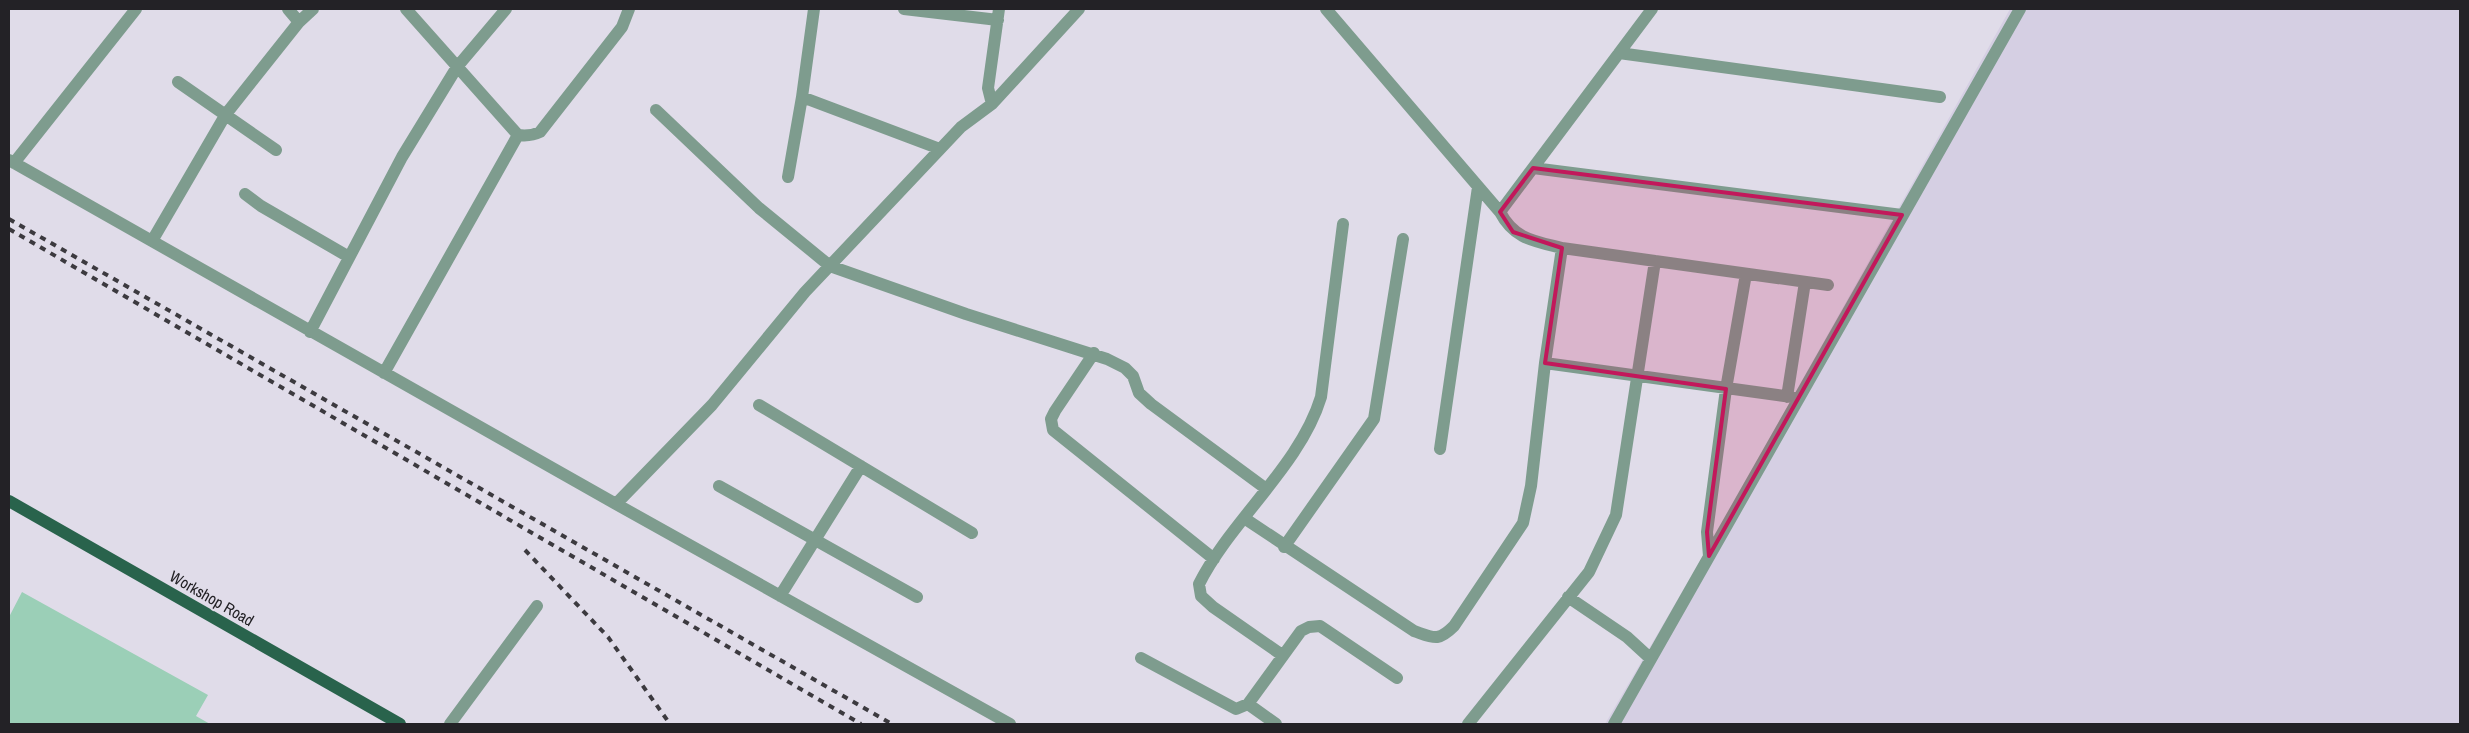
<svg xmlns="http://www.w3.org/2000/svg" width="2469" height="733" viewBox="0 0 2469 733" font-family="'Archivo Narrow',sans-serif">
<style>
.built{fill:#d5cfe3}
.green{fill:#9bcfb7}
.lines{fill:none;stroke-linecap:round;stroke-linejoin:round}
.minor{stroke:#7e9c8e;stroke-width:12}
.major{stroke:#29634c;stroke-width:12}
.rail{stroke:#3c3a3f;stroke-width:4;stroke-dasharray:6 6;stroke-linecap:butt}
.marked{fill:#c2185b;fill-opacity:0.2;stroke:#c2185b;stroke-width:4;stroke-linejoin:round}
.labels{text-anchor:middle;stroke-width:4;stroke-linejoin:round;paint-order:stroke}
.street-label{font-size:16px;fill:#232226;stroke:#e0dce9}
</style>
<rect width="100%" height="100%" fill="#e0dce9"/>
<path class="built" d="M2010,9H2460V724H1605L1721,525Z"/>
<path class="green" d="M22,592L208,695L196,716L210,724H9V617Z"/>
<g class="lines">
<path class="minor" d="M288,9L299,22
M406,9L518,135C526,136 532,136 540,132L622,27L629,9
M904,9L998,20
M1326,9L1500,212C1514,239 1534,241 1562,248L1828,285
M1619,53L1940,97
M178,82L276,150
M802,97L940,149
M992,104L988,88L999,9
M656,110L759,208L830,266L966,314L1107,359L1125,368L1133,376L1139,393L1151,404L1265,488
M9,160L616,504L1010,724
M14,163L136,9
M1533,168L1902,215
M788,177L802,97L814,9
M245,194L261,206L349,257
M1500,212L1652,9
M152,241L226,114L299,22L313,9
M310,332L402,157L457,67L506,9
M1094,353L1055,411L1051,419L1053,430L1214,559
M1545,363L1799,398
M384,373L518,135
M1787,397L1805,282
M759,405L972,533
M1440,449L1478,187
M719,486L917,597
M616,504L712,405L805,292L961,127L992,104L1079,9
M1244,518L1414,631C1434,638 1438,642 1454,626L1523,523L1531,486L1545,363L1562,248
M1284,547L1374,419L1403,239
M1709,556L1707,532L1726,389L1746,274
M780,596L861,466
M1568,597L1627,637L1651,659
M1282,655L1213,607L1201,596L1199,584C1231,520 1300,466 1321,397L1343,224
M1141,658L1236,709L1248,704L1301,631L1309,627L1320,626L1397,678
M1248,704L1276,724
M450,724L537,606
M1468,724L1589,572L1616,515L1655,261
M1614,724L2020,9"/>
<path class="major" d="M9,501L400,724"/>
<path class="rail" d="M9,219L892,724
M9,229L861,724
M525,550L608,637L670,724"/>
</g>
<path class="marked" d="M1533,168L1902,215L1709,556L1707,532L1726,389L1545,363L1562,248L1513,232L1500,212Z"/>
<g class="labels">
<g class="street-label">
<text transform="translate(212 598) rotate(30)" y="6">Workshop Road</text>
</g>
</g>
<rect width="2469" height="733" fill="none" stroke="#232226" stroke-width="20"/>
</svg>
